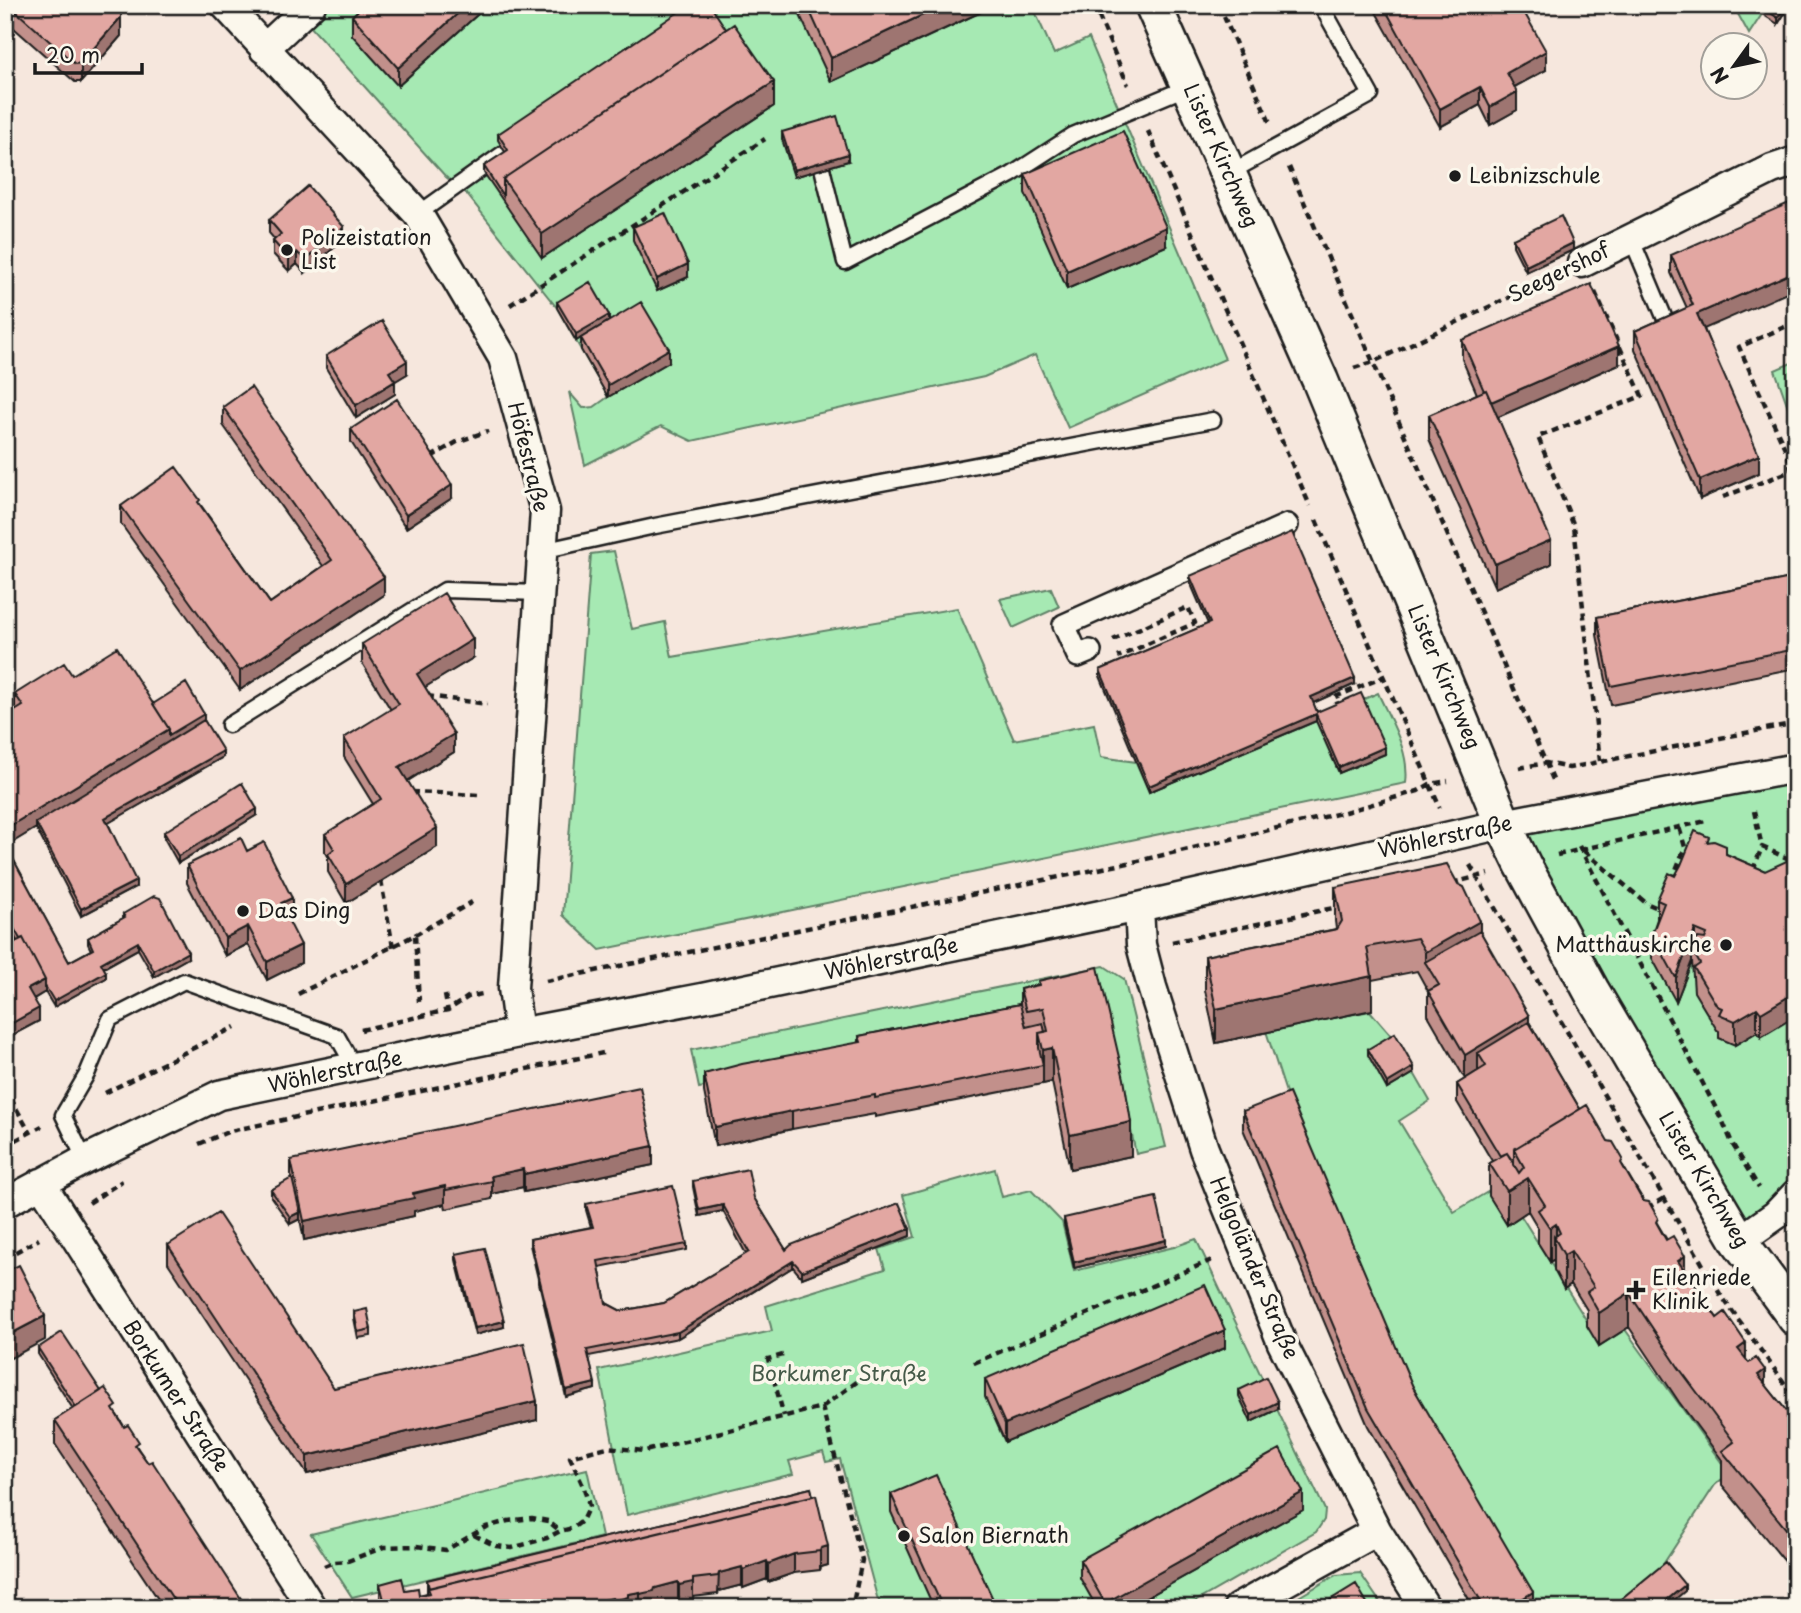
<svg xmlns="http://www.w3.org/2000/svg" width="1801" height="1613" viewBox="0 0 1801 1613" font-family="'Playpen Sans',sans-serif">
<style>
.green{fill:#a6e9b3;stroke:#618268;stroke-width:2}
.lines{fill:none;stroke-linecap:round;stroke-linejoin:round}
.service-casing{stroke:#1c1c1c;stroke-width:19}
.pedestrian-casing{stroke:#1c1c1c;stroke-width:26}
.minor-casing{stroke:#1c1c1c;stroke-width:33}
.tertiary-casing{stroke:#1c1c1c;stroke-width:40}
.path{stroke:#1c1c1c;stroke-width:4.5;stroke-dasharray:7 5;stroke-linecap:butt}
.service{stroke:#fbf7ec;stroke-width:14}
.pedestrian{stroke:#fbf7ec;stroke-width:21}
.minor{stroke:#fbf7ec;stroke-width:28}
.tertiary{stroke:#fbf7ec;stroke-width:35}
.wall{fill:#c2908b;stroke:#1c1c1c;stroke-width:2}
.shaded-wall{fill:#9e7571;stroke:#1c1c1c;stroke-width:2}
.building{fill:#e2a7a2;stroke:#1c1c1c;stroke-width:2}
.poi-dot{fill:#1c1c1c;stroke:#fbf7ec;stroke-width:2.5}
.labels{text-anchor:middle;stroke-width:7;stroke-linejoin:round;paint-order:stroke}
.street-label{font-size:21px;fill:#1c1c1c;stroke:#fbf7ec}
.poi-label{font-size:21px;fill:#1c1c1c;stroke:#fbf7ec;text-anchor:start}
.park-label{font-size:21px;fill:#455a49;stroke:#fbf7ec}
</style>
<rect width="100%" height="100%" fill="#f6e7dd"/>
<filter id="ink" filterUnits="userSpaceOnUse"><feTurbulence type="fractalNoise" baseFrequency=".0143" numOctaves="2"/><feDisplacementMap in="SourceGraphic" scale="14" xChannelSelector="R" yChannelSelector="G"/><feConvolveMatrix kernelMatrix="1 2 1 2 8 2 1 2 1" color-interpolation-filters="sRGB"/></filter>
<g filter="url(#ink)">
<path class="green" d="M291,5H1032L1054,54L1089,38L1225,359L1068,428L1035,355L984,377L692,441L661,426L585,465L569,392L583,408L594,407L608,397L557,308L465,192L446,177Z
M1733,5H1768L1749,34Z
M1796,361V422L1794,424L1775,370Z
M614,551L632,629L665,622L672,657L957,608L1014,740L1094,724L1101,757L1136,762L1149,792L1378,693C1391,722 1410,751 1406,783L600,950L563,915L591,554Z
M1051,588L1059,607L1013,628L1000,599Z
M1796,768V1194L1739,1241L1503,824Z
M1104,966L1124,979L1166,1147L1136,1154L1102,994L1039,1016L699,1088L691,1050Z
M1370,1011L1395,1040L1387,1088L1414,1073L1430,1101L1399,1121L1454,1212L1501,1184L1600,1342L1624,1328L1729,1473L1715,1485L1662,1566L1610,1608H1532L1418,1408L1290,1105L1266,1031Z
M995,1169L1002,1197L1031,1190L1062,1222L1074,1271L1174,1247L1196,1239L1325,1510L1324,1520L1316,1532L1184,1608H883L877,1597L840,1459L826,1462L823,1452L789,1461L793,1474L627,1515L599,1370L772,1331L766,1306L885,1269L879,1249L915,1237L903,1195Z
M587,1469L602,1537L352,1597L311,1534Z
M1360,1573L1384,1608H1280L1336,1575Z"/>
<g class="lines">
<defs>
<path id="service" d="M822,168L845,262L1011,175L1073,135L1188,87
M1229,173L1371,95L1321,5
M418,214L505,152
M1631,238L1668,326
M542,551L655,526L1213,420
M229,725L445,590L539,593
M85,1160L63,1115L87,1074L110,1019L184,981L337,1036L355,1068"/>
<path id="pedestrian" d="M1234,563L1229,551L1287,525
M1090,651L1078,656L1064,625L1229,551"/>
<path id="minor" d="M225,5L418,214L503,358L545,511L513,988L519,1033
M264,49L311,5
M1582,263L1772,169L1796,161
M1139,907L1141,945L1152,987L1204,1149L1282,1343L1377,1531L1426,1608
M41,1183L312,1608
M5,1203L85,1160L219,1095L519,1033L702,998L1139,907L1503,824L1796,768
M1739,1241L1776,1215L1796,1194
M1238,1608L1377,1531"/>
<path id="tertiary" d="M1153,5L1320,380L1503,824L1523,865L1592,992L1739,1241L1796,1318"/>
</defs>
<use href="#service" class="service-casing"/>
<use href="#pedestrian" class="pedestrian-casing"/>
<use href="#minor" class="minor-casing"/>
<use href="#tertiary" class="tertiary-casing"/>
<path class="path" d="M1094,5L1128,85
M1219,5L1270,123
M1148,131L1310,506
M1289,167L1554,782
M1595,292L1642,396L1538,437L1574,526L1600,761
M510,305L765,139
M1796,322L1739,347L1788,455L1796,450
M1354,368L1373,362L1556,275
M431,457L457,442L488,431
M1723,497L1791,471L1788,455
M1316,520L1440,808
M1113,640L1188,607L1195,623L1118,657
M427,696L487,704
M1339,708L1335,697L1384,677
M1519,768L1546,763L1569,768L1796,723
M411,792L480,795
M1754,811L1762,847
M1579,846L1723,1122L1733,1145L1759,1188
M1584,851L1646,903L1660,909
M1557,855L1706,821
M1470,865L1720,1294L1796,1399
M1753,870L1762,847L1796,862
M1672,880L1685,847L1679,827
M381,881L393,947
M1452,883L1488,874
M415,935L472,902
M1172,942L1338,907
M546,981L1138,861L1345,812L1418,791L1430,784L1448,781
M298,994L415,935L419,1002
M445,995L448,1012
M361,1030L448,1010L468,997L482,994
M5,1050L10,1058L5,1061
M5,1088L30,1133
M105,1093L235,1027
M199,1144L230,1131L603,1053
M5,1146L42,1126
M89,1203L122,1181
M1647,1208L1664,1198
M5,1258L39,1239
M783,1355L768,1359L784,1416
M974,1363L1214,1259
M822,1407L875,1369
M474,1535L496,1546L512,1548L547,1538L560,1531L573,1528L582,1521L589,1506L584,1488L570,1457L607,1447L645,1451L822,1407L862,1560L852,1608
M324,1566L334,1562L348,1561L384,1547L416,1546L446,1550L486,1527L508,1521L532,1518L548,1521L560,1531"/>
<use href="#service" class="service"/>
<use href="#pedestrian" class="pedestrian"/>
<use href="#minor" class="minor"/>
<use href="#tertiary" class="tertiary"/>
</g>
<path class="wall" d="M5,5H113L121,36L81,82H75L6,21Z
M364,5H488L398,86L352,35V16Z
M799,5H996L831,82L799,13Z
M1372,5H1520L1546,70L1514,87L1517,110L1490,125L1480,105L1440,127Z
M1790,5L1778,24L1762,14V7Z
M774,106L542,258L484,173V166L505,152L498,140V134Z
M782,132L848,161L794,177L782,139Z
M1025,174L1166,246L1067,289L1025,193Z
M269,220L344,239L305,273L297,264L289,271L273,254V241L275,240L269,233Z
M633,227L688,277L657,291L633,240Z
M1513,239L1573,250L1526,272L1513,246Z
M1671,255L1704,329L1759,473L1700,499L1635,349V331L1687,308L1671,273Z
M557,302L609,321L669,362L608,397L581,350V338L607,322L576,341L557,308Z
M1462,340L1619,364L1498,417L1551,564L1495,588L1429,439V415L1477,394L1462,359Z
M326,356L407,374L395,381V394L356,418L326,368Z
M223,407L384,595L240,690L121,524V506L200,504L270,603L323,566L223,425Z
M351,429L452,498L406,528L351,442Z
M1190,576L1355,684L1313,703L1317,712L1385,754L1339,773L1316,721L1149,792L1100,676V670L1208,624L1190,582Z
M1796,577V668L1611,705L1597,635V617Z
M362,644L473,658L425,687L454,752L408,781L437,847L346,903L328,872V856L325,852V834L373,804L344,757V738L391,710L362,663Z
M72,675L204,720L223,757L108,823L136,887L81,916L36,828L6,846L69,962L91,950L88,944V938L123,918V914L188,958L154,977L138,949L104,968L106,978L54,1007L45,992L34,999L39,1021L5,1039V947L17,941L10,927L5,930V717L15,711V694Z
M257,815L178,863L164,838V832Z
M1709,842L1726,854L1765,871L1761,1037L1757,1032L1735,1045L1719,1038V1031L1717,1030L1694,992L1692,961L1676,1002L1652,958V934L1657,919V900L1675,876Z
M247,851L292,916L288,918L301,963L267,980L248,944L225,956L187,883V865Z
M1335,887L1480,931L1529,1022L1580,1109L1623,1166L1685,1270L1717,1318L1746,1360L1796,1423V1575L1722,1485V1460L1679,1402L1629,1327L1599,1346L1587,1326V1310L1571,1284L1564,1289L1554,1270V1259L1550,1262L1538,1243V1228L1528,1211L1507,1225L1489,1196V1163L1492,1161L1457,1102V1084L1465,1079L1428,1015V991L1417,971L1372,980V1010L1216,1043L1205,990V956L1336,929L1335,921Z
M1038,985L1131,1156L1070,1169L1052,1082L875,1117V1114L792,1129L715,1146L704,1092V1074L859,1043V1036L1020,1004V989Z
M1368,1049L1414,1073L1387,1089L1368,1055Z
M1243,1111L1413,1387L1533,1608H1474L1368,1426L1243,1129Z
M291,1160L653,1165L524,1192L523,1187L492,1194V1199L446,1209L445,1204L414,1211V1216L304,1240L300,1219L290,1224L271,1197V1190L291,1179Z
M693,1181L754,1198L786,1250L910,1236L802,1278L793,1267L678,1338L589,1356L595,1389L566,1397L530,1245V1239L591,1227L586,1210V1204L687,1244V1250L599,1267L606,1303L621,1311L664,1303L746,1254L723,1211L699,1216L693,1187Z
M1064,1218L1166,1246L1074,1268L1064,1225Z
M168,1245L334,1388L537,1420L307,1474L168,1263Z
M456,1254L504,1327L475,1335L456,1260Z
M354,1312L371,1329V1336L358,1338L354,1318Z
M38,1348L117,1415L139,1450L247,1608H164L55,1444V1420L73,1409L38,1354Z
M1225,1348L1005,1442L985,1397V1379Z
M1239,1390L1278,1409L1251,1422L1239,1396Z
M811,1488L828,1565L821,1567L820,1570L794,1573L768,1582L767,1579L743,1588L742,1585L719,1591L718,1594L693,1597V1600L679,1604L678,1601L655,1606L654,1608H382L380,1602V1584L405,1590L419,1595L427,1593V1580Z
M891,1494L997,1608H934L891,1512Z
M1303,1510L1128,1608H1097L1080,1578V1560Z"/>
<path class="shaded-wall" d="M467,5H488L398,86V68Z
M944,5H996L831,82V58Z
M1650,5H1660L1650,11Z
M1786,5H1790L1778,24V18Z
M121,17V36L81,82V63Z
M1546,51V70L1507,91V73Z
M774,82V106L542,258V234Z
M1480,87V105L1440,127V109Z
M1517,92V110L1490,125V107Z
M848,154V161L794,177V170Z
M344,227V239L305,273V260Z
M1166,227V246L1067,289V271Z
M1573,243V250L1526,272V266Z
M297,252V264L289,271V259Z
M688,264V277L657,291V279Z
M1796,271V289L1697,332V314Z
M609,315V321L576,341V334Z
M1619,346V364L1489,421V403Z
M669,349V362L608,397V385Z
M407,361V374L389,385V372Z
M395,381V394L356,418V405Z
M1759,455V473L1700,499V480Z
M452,485V498L406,528V515Z
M1551,540V564L1495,588V564Z
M384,577V595L240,690V671Z
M473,639V658L417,692V674Z
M1355,678V684L1311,704V697Z
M204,714V727L36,823V828L5,847V829L169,729Z
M1316,714V721L1149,792V786Z
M454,734V752L399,786V767Z
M1385,747V754L1339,773V767Z
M223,751V757L105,825V818Z
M257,809V815L178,863V856Z
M437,828V847L346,903V884Z
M136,881V887L81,916V909Z
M292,898V916L281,922V903Z
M10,921V927L5,930V923Z
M1480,921V955L1425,962V952Z
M248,926V944L225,956V938Z
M1695,929V953L1692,950V961L1676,1002V978Z
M138,942V949L101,969V963Z
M301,945V963L267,980V962Z
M188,952V958L154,977V971Z
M106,972V978L54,1007V1001Z
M1372,976V1010L1216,1043V1009Z
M45,980V992L28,1002V989Z
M1796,992V1016L1761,1037V1013Z
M39,1008V1021L5,1039V1027Z
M1757,1008V1032L1735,1045V1021Z
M1529,1016V1040L1478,1053V1071L1465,1079V1055Z
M1052,1048V1082L1043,1084V1050Z
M1414,1067V1073L1387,1089V1083Z
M792,1111V1129L715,1146V1127Z
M1131,1122V1156L1070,1169V1135Z
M653,1146V1165L524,1192V1174Z
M523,1169V1187L492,1194V1181L491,1176Z
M1528,1178V1211L1507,1225V1191Z
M445,1186V1204L414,1211V1216L304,1240V1221Z
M723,1205V1211L699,1216V1210Z
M300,1212V1219L290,1224V1217Z
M1556,1224V1240L1554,1237V1259L1550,1262V1228Z
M910,1229V1236L802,1278V1271Z
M1166,1240V1246L1074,1268V1262Z
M1571,1251V1284L1564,1289V1255Z
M1685,1256V1290L1678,1261Z
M793,1261V1267L678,1338V1332Z
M1629,1293V1327L1599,1346V1313Z
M45,1316V1340L5,1361V1337Z
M504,1321V1327L475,1335V1328Z
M1225,1330V1348L1005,1442V1424Z
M1746,1343V1377L1738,1349Z
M1765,1370V1403L1758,1375Z
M595,1383V1389L566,1397V1390Z
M537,1401V1420L307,1474V1456Z
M1278,1402V1409L1251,1422V1415Z
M1303,1492V1510L1128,1608H1105V1603Z
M828,1546V1565L821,1567L820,1570V1551L821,1548Z
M794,1554V1573L768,1582V1564Z
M767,1561V1579L743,1588V1570Z
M742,1567V1585L719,1591L718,1594L719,1573Z
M693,1579V1600L679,1604V1585Z
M678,1582V1601L655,1606L654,1608H640V1594L655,1588Z
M1685,1585V1591L1665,1608H1657Z
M640,1592V1608H614V1601L628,1594Z
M1533,1592V1608H1507Z
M613,1598V1608H589L590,1603Z"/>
<path class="building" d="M9,5H113L121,12V17L81,63L75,64Z
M364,5H467L398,68L352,16Z
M689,5H710L726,29L503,179V196L484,166L508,150L498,134Z
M807,5H944L831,58Z
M1383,5H1520L1546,51L1507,73L1517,92L1490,107L1480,87L1440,109Z
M1764,5H1786L1778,18L1762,7Z
M734,24L774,82L542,234L503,179Z
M837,116L848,154L794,170L782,132Z
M1123,131L1166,227L1067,271L1025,174Z
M308,186L344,227L305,260L297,252L289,259L273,241L281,234L269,220Z
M1796,200V271L1697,314L1759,455L1700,480L1635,331L1693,305L1671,255Z
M665,213L688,264L657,279L633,227Z
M1561,216L1573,243L1526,266L1513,239Z
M590,282L609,315L576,334L557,302Z
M1591,284L1619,346L1491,402L1486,390L1484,391L1462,340Z
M641,302L669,349L608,385L581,338Z
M382,321L407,361L389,372L395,381L356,405L326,356Z
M251,387L358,542H359L384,577L240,671L121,506L176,467L200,500L198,502L270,603L332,560L223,407Z
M1486,390L1551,540L1495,564L1429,415Z
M397,399L452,485L406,515L351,429Z
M1292,532L1355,678L1311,697L1317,712L1361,693L1385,747L1339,767L1316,714L1149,786L1100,670L1210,623L1190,576Z
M1796,577V649L1611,686L1597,617Z
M444,593L473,639L417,674L454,734L399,767L437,828L346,884L328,854L334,849L325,834L381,799L344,738L399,704L362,644Z
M117,647L169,729L5,829V717L23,706L15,694L64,663L72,675Z
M186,683L204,714L169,735V729L153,704Z
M204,720L223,751L105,818L136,881L81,909L36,823Z
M242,783L257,809L178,856L164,832Z
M1695,831L1709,837L1707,842L1714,841L1726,846V854L1765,871L1793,858L1796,859V992L1761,1013L1757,1008L1735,1021L1719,1014L1722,1008L1717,1006L1694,968L1700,964L1692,950L1698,938L1705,939L1707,934L1695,929L1676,978L1652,934L1664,903L1657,900L1669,873L1675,876L1681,865Z
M241,838L247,851L264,842L292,898L281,903L282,908L301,945L267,962L248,926L225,938L187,865Z
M5,844L69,962L93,949L88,938L125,917L123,914L154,896L160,898L188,952L154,971L138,942L101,963L106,972L54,1001L45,986V980L23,938L20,939L10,921L5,923Z
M1447,864L1458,884L1464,887L1480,921L1425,952L1417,938L1367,947L1372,976L1216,1009L1205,956L1337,929L1342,921L1335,887Z
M1480,931L1529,1016L1465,1055L1428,991L1439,985L1425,962Z
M23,938L45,980L28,989L39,1008L5,1027V947Z
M1098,967L1124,1079L1131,1122L1070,1135L1052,1048L1043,1050L1039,1033L1048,1031L1043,1008L1026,1011L1020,989L1039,985L1038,981Z
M1020,1004L1026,1027L1043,1023L1045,1032L1039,1033V1048L1043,1065L875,1098V1095L792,1111L715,1127L704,1074L742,1064L861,1042L859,1036Z
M1529,1022L1580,1109L1514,1149V1163L1507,1153L1500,1156L1457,1084L1486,1066L1478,1053Z
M1395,1033L1414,1067L1387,1083L1368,1049Z
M640,1087L653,1146L524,1174L523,1169L491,1176L492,1181L446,1190L445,1186L413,1193L414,1198L304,1221L291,1160Z
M1289,1093L1413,1387L1533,1592L1507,1608H1485L1368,1408L1243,1111Z
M1587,1105L1608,1141L1613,1142L1623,1159L1621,1163L1643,1201L1649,1202L1658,1218L1656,1222L1666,1240L1673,1236L1685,1256L1678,1261L1717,1318L1725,1312L1746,1343L1738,1349L1749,1363L1756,1358L1765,1370L1758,1375L1796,1423V1541L1722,1451L1734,1442L1679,1368L1629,1293L1599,1313L1587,1292L1594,1287L1571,1251L1564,1255L1554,1237L1560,1233L1556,1224L1550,1228L1538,1210L1545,1205L1528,1178L1507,1191L1489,1163L1507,1153L1519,1173L1524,1167L1514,1149Z
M748,1169L754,1198L786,1250L791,1245L899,1203L910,1229L802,1271L793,1261L678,1332L587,1350L595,1383L566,1390L530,1239L593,1227L586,1204L673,1186L687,1244L598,1261L606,1303L621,1311L664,1303L749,1252L723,1205L699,1210L693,1181Z
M292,1178L300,1212L290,1217L271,1190Z
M1156,1197L1166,1240L1074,1262L1064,1218Z
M218,1213L334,1388L524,1343L537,1401L307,1456L168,1245Z
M485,1248L504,1321L475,1328L456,1254Z
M19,1265L45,1316L5,1337V1272Z
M1205,1285L1225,1330L1005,1424L985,1379Z
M367,1309L371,1329L358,1332L354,1312Z
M62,1332L101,1391L76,1407L38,1348Z
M1266,1377L1278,1402L1251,1415L1239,1390Z
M105,1388L117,1406L113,1409L124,1427L128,1425L139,1442L135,1445L148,1463L152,1461L247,1608H179L55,1420Z
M1280,1449L1303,1492L1105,1603L1080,1560Z
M936,1475L997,1608H943L891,1494Z
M811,1488L813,1496L429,1588L427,1580Z
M816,1495L828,1546L821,1548L820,1551L794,1554L768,1564L767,1561L743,1570L742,1567L719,1573L718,1576L693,1579V1582L679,1585L678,1582L655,1588L654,1591L640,1594V1592L628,1594V1597L614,1601L613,1598L590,1603L589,1607L580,1608H386L380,1584L402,1578L405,1590L418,1588L419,1595L430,1593L428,1588Z
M1666,1562L1685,1585L1657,1608H1610Z
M1356,1584L1370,1608H1317Z
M5,1597L13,1608H5Z
M1385,1601L1390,1608H1374Z"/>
</g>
<g class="poi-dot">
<circle cx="1455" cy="176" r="7"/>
<circle cx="287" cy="250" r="7"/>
<circle cx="243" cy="911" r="7"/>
<circle cx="1726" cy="945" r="7"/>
<path d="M1632.5 1279.5h7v7h7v7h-7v7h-7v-7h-7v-7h7z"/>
<circle cx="904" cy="1536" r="7"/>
</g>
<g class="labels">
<g class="street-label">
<text transform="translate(1221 156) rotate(66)" y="7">Lister Kirchweg</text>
<text transform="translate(1559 273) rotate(-26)" y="7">Seegershof</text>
<text transform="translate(528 457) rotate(76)" y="7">Höfestraße</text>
<text transform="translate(1444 677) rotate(67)" y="7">Lister Kirchweg</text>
<text transform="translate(1445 837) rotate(-12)" y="7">Wöhlerstraße</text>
<text transform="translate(891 959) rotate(-12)" y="7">Wöhlerstraße</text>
<text transform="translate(335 1072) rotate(-12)" y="7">Wöhlerstraße</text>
<text transform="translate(1704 1180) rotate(59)" y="7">Lister Kirchweg</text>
<text transform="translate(1254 1268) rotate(67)" y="7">Helgoländer Straße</text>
<text transform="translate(176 1396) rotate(57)" y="7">Borkumer Straße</text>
</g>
<g class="poi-label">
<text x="1469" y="183">Leibnizschule</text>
<text x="301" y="245">Polizeistation<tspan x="301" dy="24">List</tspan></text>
<text x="257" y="918">Das Ding</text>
<text x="1712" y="952" text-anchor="end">Matthäuskirche</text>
<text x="1652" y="1285">Eilenriede<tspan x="1652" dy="24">Klinik</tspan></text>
<text x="918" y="1543">Salon Biernath</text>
</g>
<g class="park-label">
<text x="839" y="1381">Borkumer Straße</text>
</g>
</g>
<rect width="1801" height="1613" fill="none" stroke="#fbf7ec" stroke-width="28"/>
<rect x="14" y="14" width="1773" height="1585" fill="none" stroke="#1c1c1c" stroke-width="2.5" filter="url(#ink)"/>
<g transform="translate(1734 66) rotate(237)"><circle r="33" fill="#fbf7ec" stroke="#a29f99" stroke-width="2"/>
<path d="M0-5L12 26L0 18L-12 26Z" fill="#1c1c1c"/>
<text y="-10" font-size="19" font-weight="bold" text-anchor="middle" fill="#1c1c1c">N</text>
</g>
<path d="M35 63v10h107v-10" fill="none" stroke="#1c1c1c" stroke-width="3.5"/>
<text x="46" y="63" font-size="21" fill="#1c1c1c" stroke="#fbf7ec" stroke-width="5" paint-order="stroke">20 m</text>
</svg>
